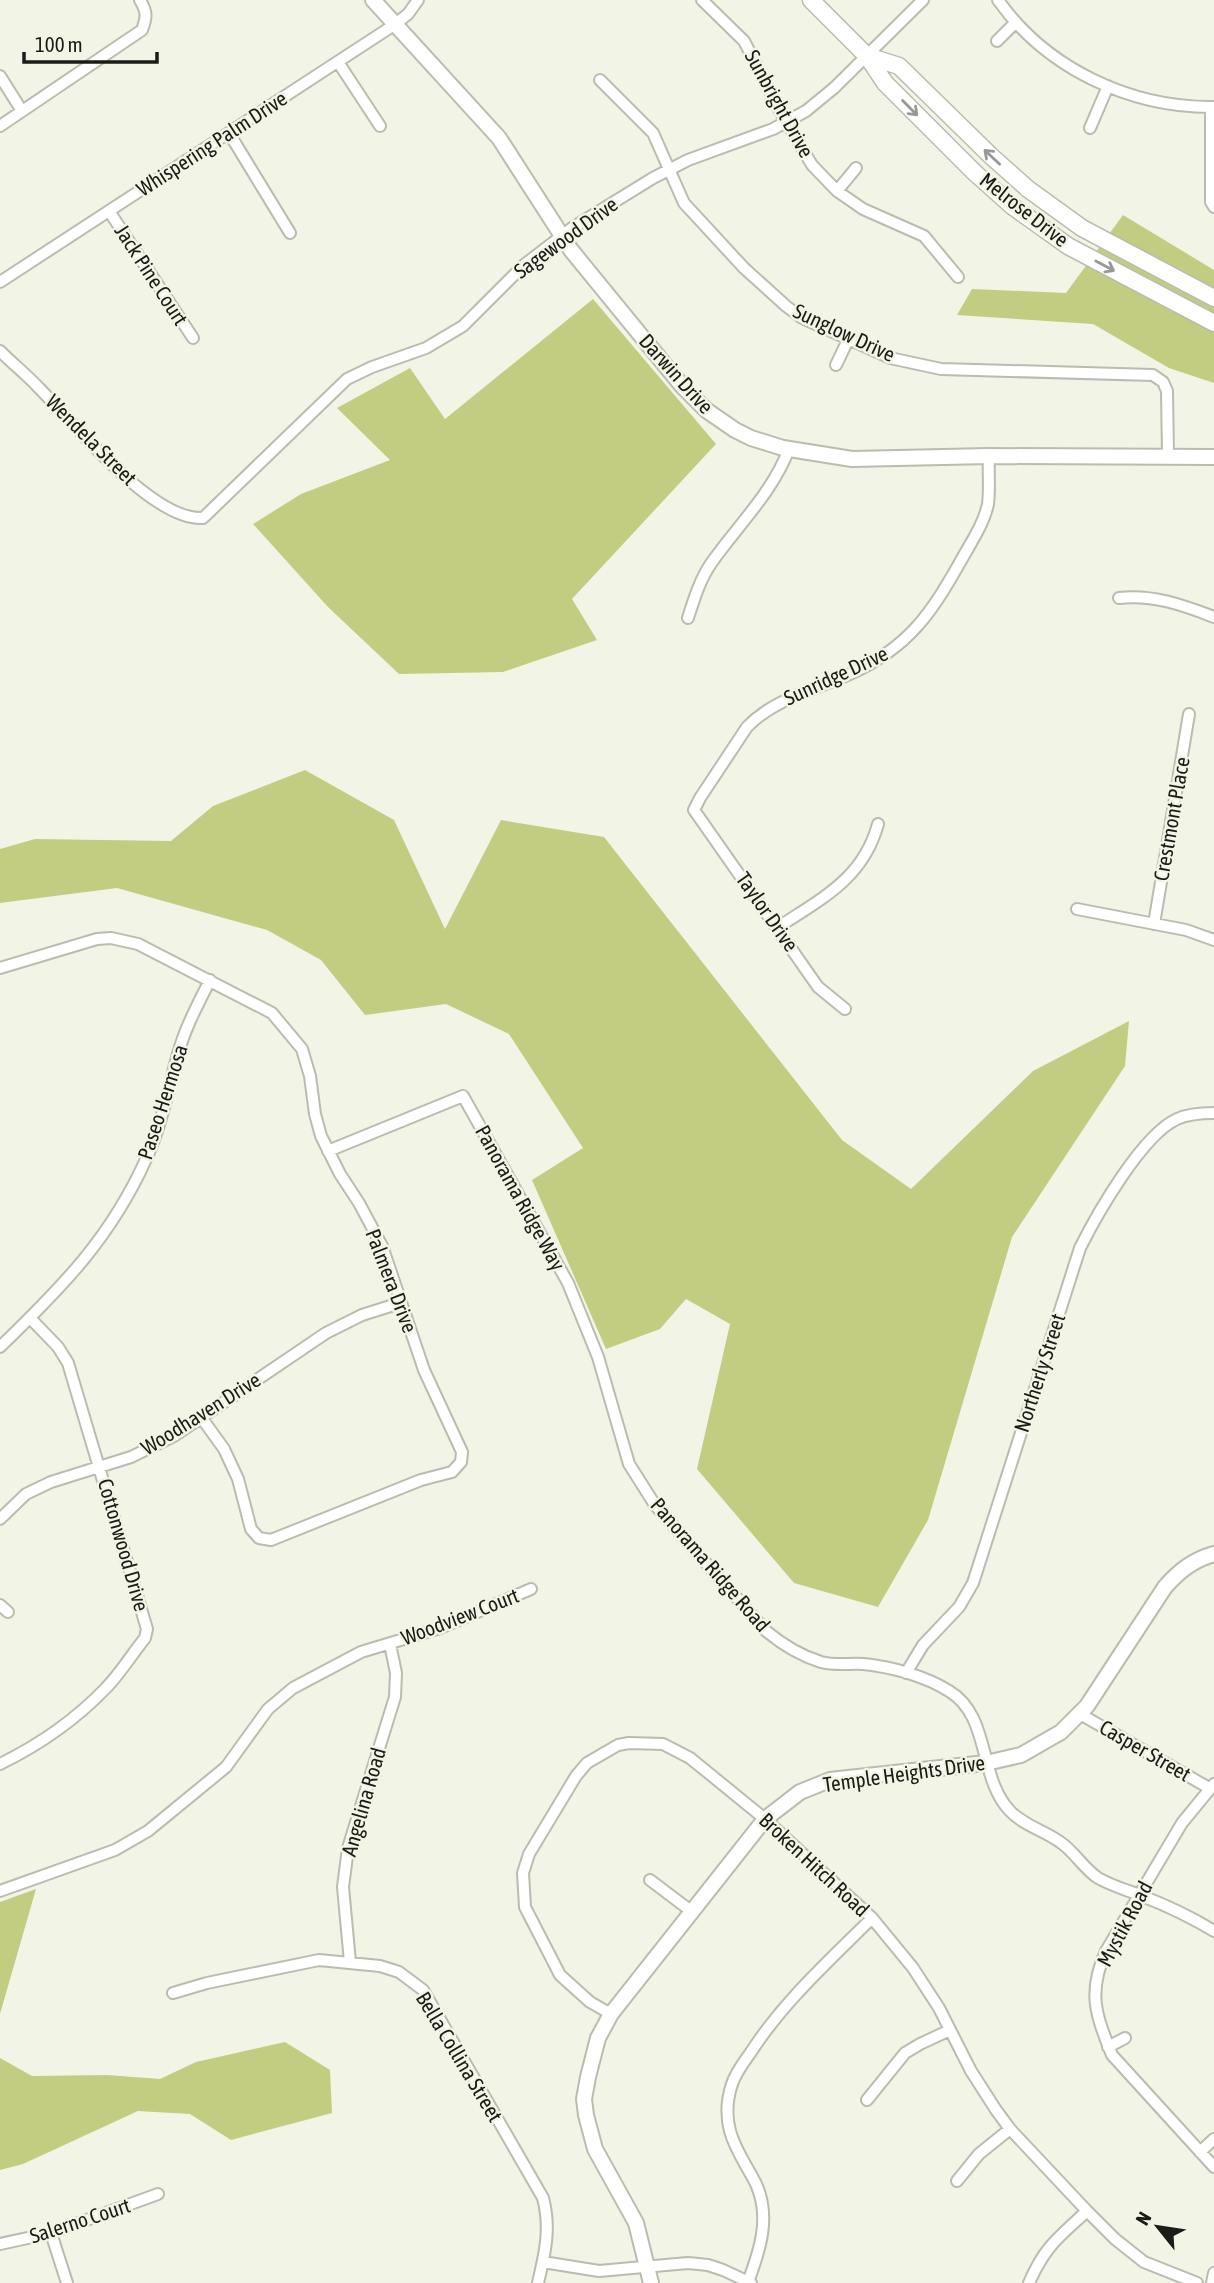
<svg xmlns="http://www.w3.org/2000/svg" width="1214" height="2283" viewBox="0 0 1214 2283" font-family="'Asap Condensed',sans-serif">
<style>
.green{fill:#c3cd82}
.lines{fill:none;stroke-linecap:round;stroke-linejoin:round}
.minor-casing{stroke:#babcaf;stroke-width:14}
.tertiary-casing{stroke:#babcaf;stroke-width:18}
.secondary-casing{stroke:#babcaf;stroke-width:19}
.minor{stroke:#fff;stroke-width:10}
.tertiary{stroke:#fff;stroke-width:14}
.secondary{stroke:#fff;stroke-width:16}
.oneway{stroke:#989897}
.labels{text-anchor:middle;stroke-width:5;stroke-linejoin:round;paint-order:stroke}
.street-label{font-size:21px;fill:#1b1b17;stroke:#f2f4e6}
</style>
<rect width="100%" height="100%" fill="#f2f4e6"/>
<path class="green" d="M1123,215L1214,270V383L1169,368L1093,324L957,315L972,289L1066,293Z
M593,299L716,444L572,599L597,640L503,672L399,674L328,607L253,524L301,494L390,460L337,408L410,368L445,419Z
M305,770L394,820L445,929L501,820L604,837L842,1140L911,1189L1033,1071L1129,1021L1125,1066L1012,1237L928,1520L878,1607L794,1583L697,1469L730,1324L686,1299L660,1329L606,1349L532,1180L583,1148L509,1034L446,1004L365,1015L321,960L267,930L117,888L0,903V849L35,839L171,841L213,806Z
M36,1889L0,2014V1902Z
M285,2042L330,2070L332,2113L231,2140L190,2114L138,2111L23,2164L0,2170V2058L32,2076L107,2075L160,2079L196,2062Z"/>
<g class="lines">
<defs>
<path id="minor" d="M702,0L744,41L780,111L812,165L837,191L863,209L924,236L958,277
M998,0C1047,69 1131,108 1214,107
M997,41L1016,22
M338,62L380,126
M0,76L22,111
M600,80L653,133L684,203L744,268L786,306L802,318L890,358L941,369L1153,375L1163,382L1167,391L1168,456
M1211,107V202L1214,207
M0,126L142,30C147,17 147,12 140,0
M1090,128L1108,86
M229,133L290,233
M837,191L856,168
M109,211L193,338
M0,282L394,25L408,14L418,0
M0,351C13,364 27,375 39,388C74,423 152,521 203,518L347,379L372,367L426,348L463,326L524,265L572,228L653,178L688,160L773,129L806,111L834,88L923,0
M836,365L848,340
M1119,598C1152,594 1183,605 1214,617
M688,618C694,599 700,579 712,562C739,524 772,493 789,449
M1077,909L1186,930L1214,940
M1154,924L1189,714
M777,928C822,898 863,879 878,824
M0,968L97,939L111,938L138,944L272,1013L302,1049L310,1076L315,1114L321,1136L340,1174L359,1203L382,1246L424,1370L462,1452L461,1462L452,1472L421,1480L271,1540L259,1538L251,1529L238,1479L224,1449L201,1417
M845,1009L818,987L694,810L700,798L747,727C775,698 815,690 850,674C910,647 932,612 963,557C972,541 984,523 988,504C990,489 988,471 989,456
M328,1151L463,1096L568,1283L598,1357L629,1464L655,1505L766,1631C783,1645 801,1656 821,1662C836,1666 849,1663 864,1664C892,1667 925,1676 949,1691C991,1716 978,1778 1010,1811C1023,1825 1045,1831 1060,1842C1075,1852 1083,1868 1098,1878C1112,1886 1127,1890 1142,1896C1168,1906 1191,1917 1214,1931
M0,1347C62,1287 111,1238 147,1157C162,1124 168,1089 178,1054C185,1028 198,1004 210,980
M0,1519L26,1494L51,1482L131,1457L174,1436L326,1333L362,1315L400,1303
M0,1605L8,1612
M906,1673L923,1645L959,1607L973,1583L1080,1248C1097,1214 1142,1135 1177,1119C1188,1114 1202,1113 1214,1113
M1080,1714L1209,1788
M0,1764C39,1745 75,1720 105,1689C120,1674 132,1654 145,1638L147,1629L68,1363L58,1347L30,1318
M1214,1784L1182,1823L1106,1951C1087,1993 1096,2015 1112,2055L1214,2167
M650,1880L691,1911
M0,1891L115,1850L148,1831L226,1767L268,1709L293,1688L361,1652L440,1628L531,1589
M350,1962L343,1887L348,1848L395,1697L396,1673L390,1644
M173,1993L207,1983L319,1960L380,1966L399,1972L423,1990L543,2198C551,2228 545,2253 538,2283
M611,2014L590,2002L560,1975L525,1907L523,1873L529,1854L576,1776L587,1763L618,1745L629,1743L663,1744L690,1758L765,1819L872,1918L913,1968L939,2008L971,2071L996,2110L1010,2129L1087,2211L1115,2239L1144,2262L1197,2283
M1108,2047L1125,2038
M867,2100L905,2053L920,2044L950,2030
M1200,2152L1214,2139
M957,2181L979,2154L1010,2129
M51,2233L67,2283
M0,2244L51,2233L158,2194
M543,2262L599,2271L688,2263L708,2265L723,2270L751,2283
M748,2282C760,2250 771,2217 756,2184C747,2166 735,2150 730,2131C726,2116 727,2099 732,2084C736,2072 744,2062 751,2052C784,2001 829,1961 872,1918
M1029,2283C1045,2246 1059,2237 1087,2211
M1212,2283L1214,2273"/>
<path id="tertiary" d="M373,0L499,138L571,250L683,387L706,410L735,430L751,438L783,448L852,459L989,456L1214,457
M651,2283L636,2223L595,2149L586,2115L584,2099L588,2077L598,2038L611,2014L765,1819L800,1792L830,1780L986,1763L1021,1755L1061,1732L1087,1706L1165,1587C1179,1571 1193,1560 1214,1554"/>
<path id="secondary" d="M811,0L867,56L885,83L974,172L1012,206L1068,246L1214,323
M867,56L899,66L991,156L1028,189L1082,228L1214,298"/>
</defs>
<use href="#minor" class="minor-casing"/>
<use href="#tertiary" class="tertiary-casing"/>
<use href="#secondary" class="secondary-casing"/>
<use href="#minor" class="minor"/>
<use href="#tertiary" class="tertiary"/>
<use href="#secondary" class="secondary"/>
</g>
<defs><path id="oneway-shaft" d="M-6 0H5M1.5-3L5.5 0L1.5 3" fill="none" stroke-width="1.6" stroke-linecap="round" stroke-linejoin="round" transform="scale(1.75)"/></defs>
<g class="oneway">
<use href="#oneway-shaft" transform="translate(910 108) rotate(45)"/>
<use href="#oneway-shaft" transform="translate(992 157) rotate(-137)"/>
<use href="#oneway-shaft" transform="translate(1105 266) rotate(28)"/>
</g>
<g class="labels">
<g class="street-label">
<text transform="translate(779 104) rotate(61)" y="7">Sunbright Drive</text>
<text transform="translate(212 144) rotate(-33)" y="7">Whispering Palm Drive</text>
<text transform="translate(1024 210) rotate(38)" y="7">Melrose Drive</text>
<text transform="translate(566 238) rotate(-36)" y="7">Sagewood Drive</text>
<text transform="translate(151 275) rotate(57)" y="7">Jack Pine Court</text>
<text transform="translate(844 333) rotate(25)" y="7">Sunglow Drive</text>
<text transform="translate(676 374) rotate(48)" y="7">Darwin Drive</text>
<text transform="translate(91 440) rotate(45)" y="7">Wendela Street</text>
<text transform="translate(836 676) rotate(-25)" y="7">Sunridge Drive</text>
<text transform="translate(1172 819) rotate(-80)" y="7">Crestmont Place</text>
<text transform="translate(767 912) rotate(55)" y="7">Taylor Drive</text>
<text transform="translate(163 1102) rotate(-72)" y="7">Paseo Hermosa</text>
<text transform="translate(520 1198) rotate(61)" y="7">Panorama Ridge Way</text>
<text transform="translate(391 1281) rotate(69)" y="7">Palmera Drive</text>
<text transform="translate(1040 1373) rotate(-72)" y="7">Northerly Street</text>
<text transform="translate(201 1414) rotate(-32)" y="7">Woodhaven Drive</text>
<text transform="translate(123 1545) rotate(74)" y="7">Cottonwood Drive</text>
<text transform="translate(710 1565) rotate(49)" y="7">Panorama Ridge Road</text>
<text transform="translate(460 1617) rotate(-21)" y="7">Woodview Court</text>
<text transform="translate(1145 1751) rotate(30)" y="7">Casper Street</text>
<text transform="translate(904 1774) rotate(-8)" y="7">Temple Heights Drive</text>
<text transform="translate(364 1802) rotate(-74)" y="7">Angelina Road</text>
<text transform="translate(814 1865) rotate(43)" y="7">Broken Hitch Road</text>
<text transform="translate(1125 1924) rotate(-62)" y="7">Mystik Road</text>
<text transform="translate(459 2057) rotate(59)" y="7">Bella Collina Street</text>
<text transform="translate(80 2221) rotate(-18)" y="7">Salerno Court</text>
</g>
</g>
<g transform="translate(1158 2227) rotate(300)" stroke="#f2f4e6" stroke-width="5" paint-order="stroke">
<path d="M0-5L12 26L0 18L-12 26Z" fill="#1b1b17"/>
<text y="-10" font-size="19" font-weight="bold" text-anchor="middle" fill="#1b1b17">N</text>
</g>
<path d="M24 52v10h133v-10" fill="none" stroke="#1b1b17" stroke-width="3.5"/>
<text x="35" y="52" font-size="21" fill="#1b1b17" stroke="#f2f4e6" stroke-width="5" paint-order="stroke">100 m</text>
</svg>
